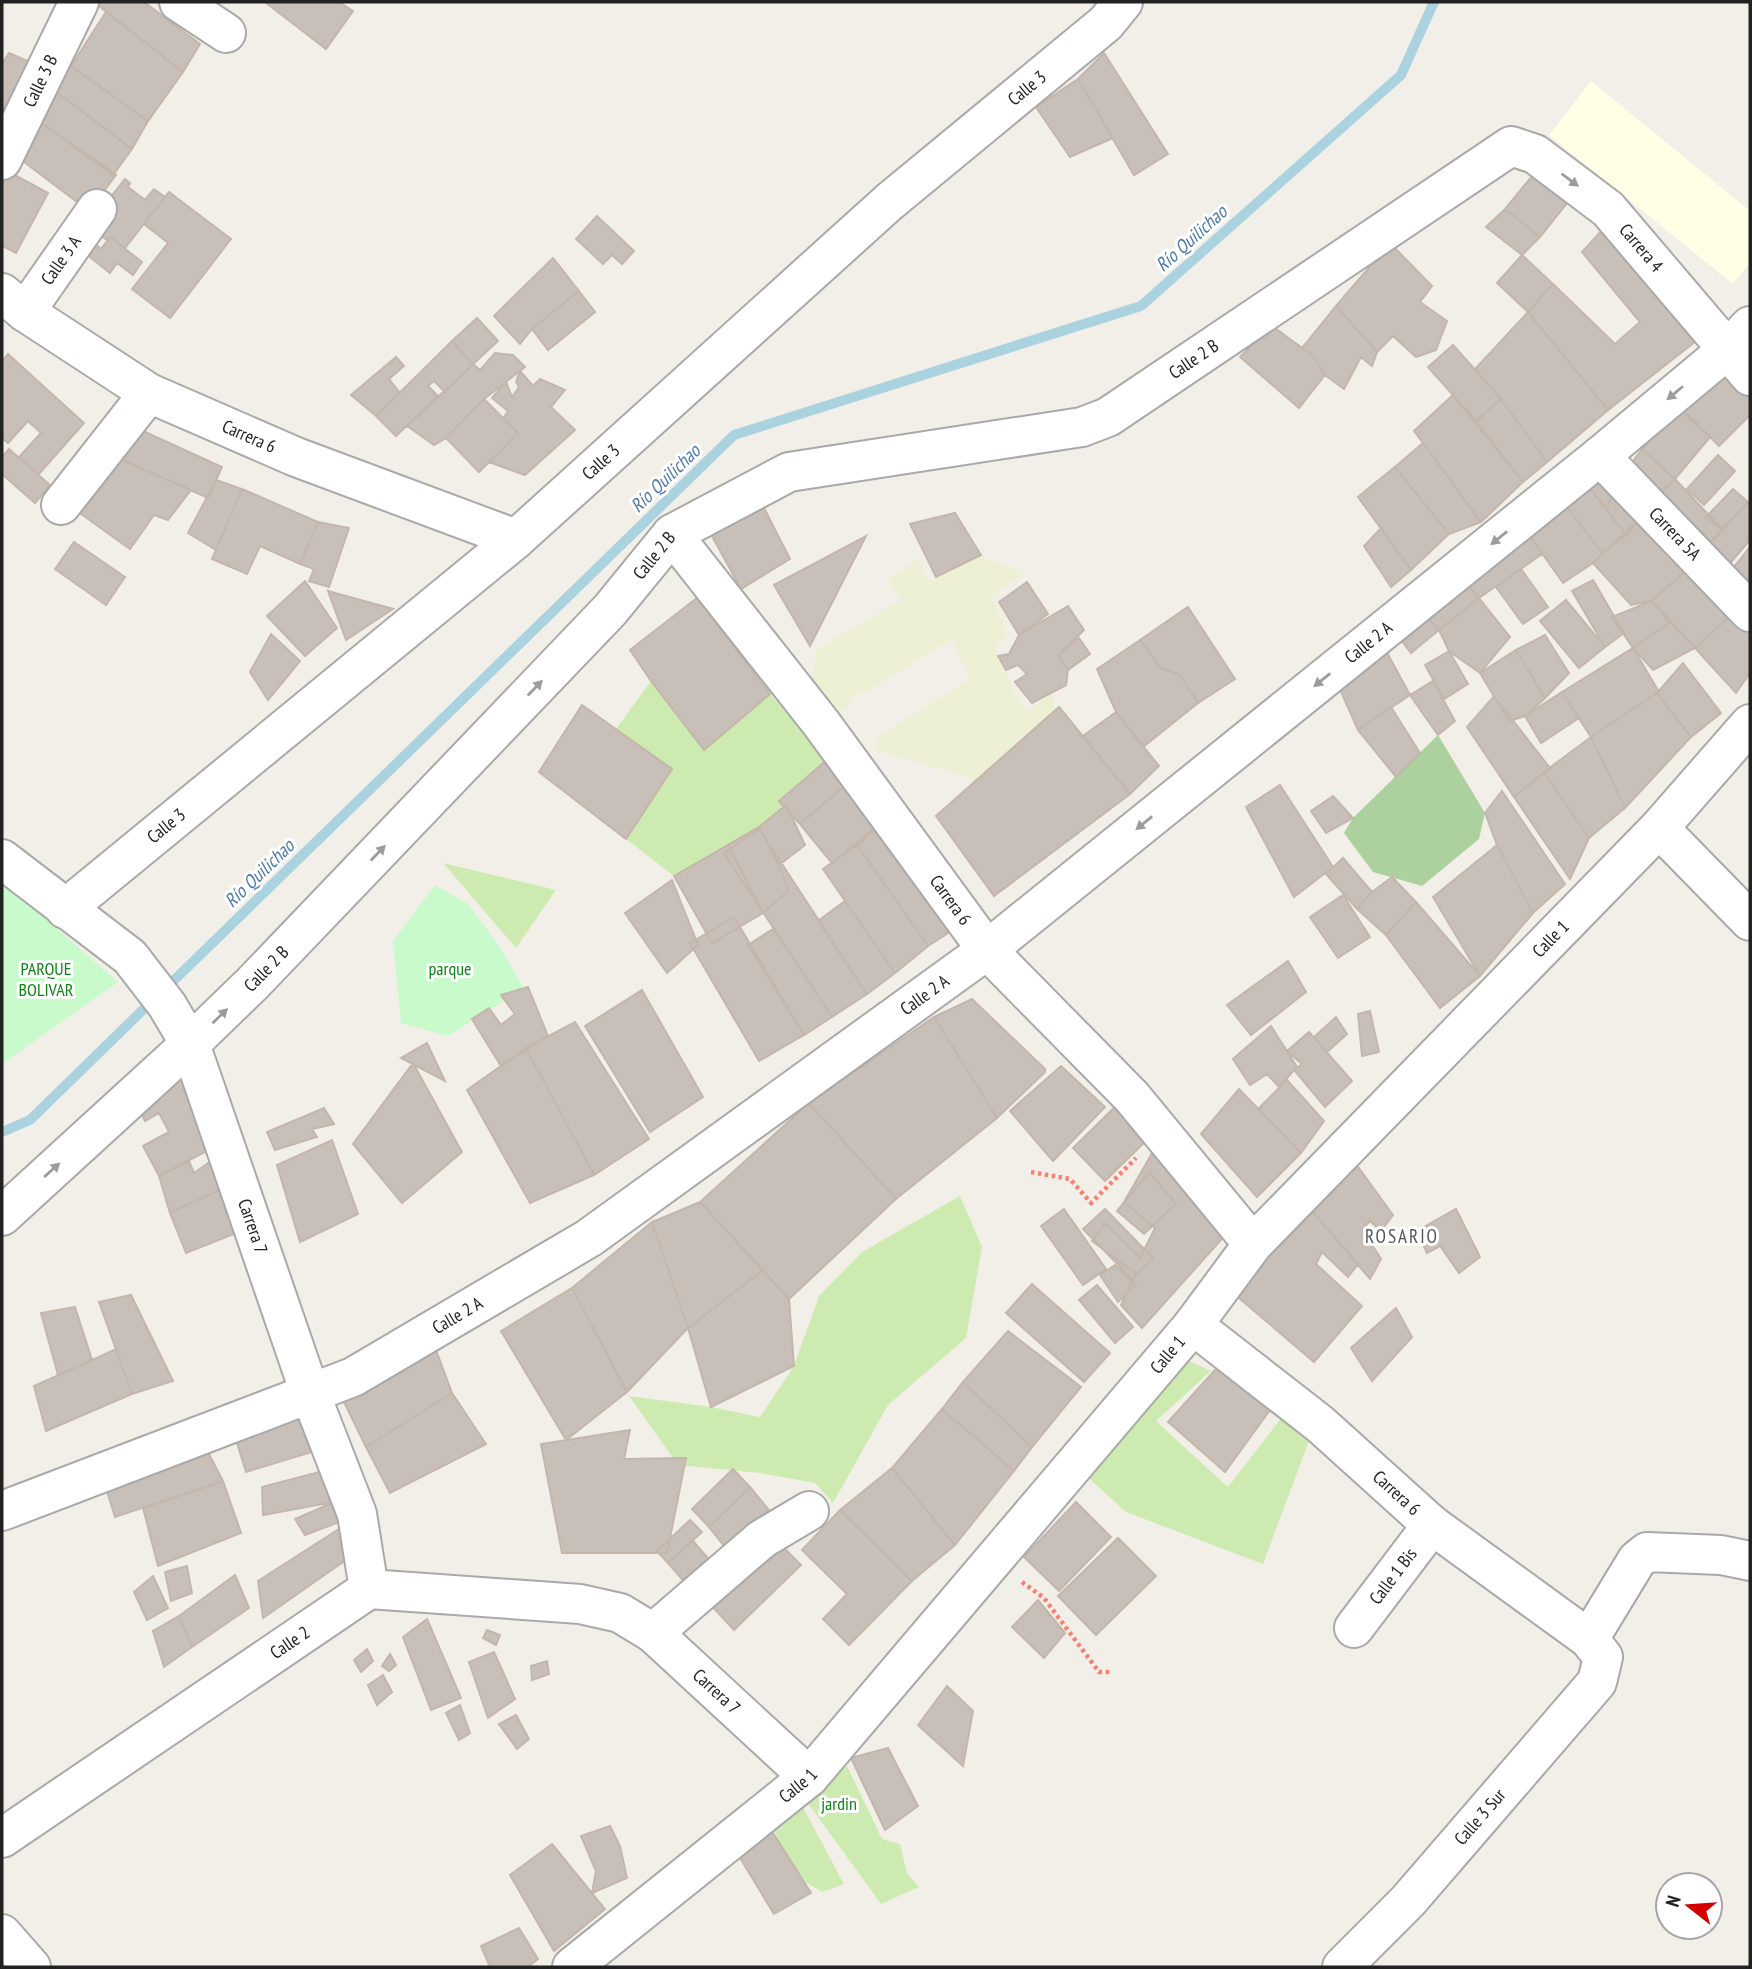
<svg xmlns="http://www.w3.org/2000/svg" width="1752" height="1969" viewBox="0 0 1752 1969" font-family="'PT Sans Narrow',sans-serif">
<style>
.education{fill:#ffffe5}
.farmland{fill:#eef0d5}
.grass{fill:#cdebb0}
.forest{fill:#add19e}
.park{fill:#c8facc}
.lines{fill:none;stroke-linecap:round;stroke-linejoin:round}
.stream{stroke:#aad3df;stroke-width:10}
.building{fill:#c7bfb8;stroke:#c4b6ab;stroke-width:2}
.minor-casing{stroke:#a9a9a9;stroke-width:42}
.path{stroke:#fa8072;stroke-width:4.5;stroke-dasharray:3.5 3.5;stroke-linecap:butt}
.minor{stroke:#fff;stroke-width:38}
.oneway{fill:#9c9c9c}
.labels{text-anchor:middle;stroke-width:6;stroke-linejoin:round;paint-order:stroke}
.street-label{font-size:18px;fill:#222;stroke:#fff}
.park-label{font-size:18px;fill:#0c8416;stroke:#fff}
.water-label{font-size:19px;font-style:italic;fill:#4a7aab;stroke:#fff}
.neighbourhood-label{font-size:19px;letter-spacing:2px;fill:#555;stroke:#fff}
</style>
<rect width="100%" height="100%" fill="#f2efe9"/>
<path class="education" d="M1591,81L1750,211V263L1733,284L1549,135Z"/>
<path class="farmland" d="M980,556L1025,572L991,597L1008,634L996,646L998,656L1014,692L1028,710L1053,692L1054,712L975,782L968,777L873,750L880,735L970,679L952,639L863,694L860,691L844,712L810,691L816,650L900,600L888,580L918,558L928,580Z"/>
<path class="grass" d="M651,681L704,749L770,694L845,778L806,824L794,822L786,806L759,827L674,876L626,839L672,769L616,729Z
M443,863L556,890L516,948Z
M960,1196L982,1247L966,1338L888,1405L833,1503L815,1483L760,1473L678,1465L629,1396L711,1407L760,1417L794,1366L819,1296L862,1252Z
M1187,1360L1211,1371L1156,1421L1228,1487L1285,1413L1314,1427L1263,1564L1126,1512L1083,1473Z
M847,1766L882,1839L900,1844L907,1873L919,1887L881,1904L805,1799Z
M798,1798L844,1884L822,1892L801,1879L780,1843L770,1821Z"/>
<path class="forest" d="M1438,735L1485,813L1479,839L1422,886L1373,872L1344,833L1353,818Z"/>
<path class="park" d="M2,881L118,982L2,1064Z
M435,885L468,904L498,944L524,988L448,1036L401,1023L393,941Z"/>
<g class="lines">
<path class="stream" d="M165,989L734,435L1141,306L1401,75L1434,2
M2,1132L30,1120L153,1000"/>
</g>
<path class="building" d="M94,2H144L200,44L183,72Z
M265,2H339L353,11L326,49Z
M106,12L183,72L148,121L71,66Z
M9,53L32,63L2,117V64Z
M1104,53L1168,154L1134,175L1078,79Z
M71,66L148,121L132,149L55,91Z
M1078,79L1113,138L1070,157L1036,107Z
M55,91L132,149L113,175L35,118Z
M35,118L116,175L89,211L11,152Z
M1537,170L1575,193L1540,237L1505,209Z
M9,172L48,193L16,253L2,246V186Z
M125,179L130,183L128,187L145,200L154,189L165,197L125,248L110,237L107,240L88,226Z
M169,192L231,239L170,318L132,289L168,243L144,224Z
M1505,209L1540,237L1522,255L1486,227Z
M597,216L634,251L622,264L612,255L603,264L576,239Z
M1612,219L1696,341L1608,410L1528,312L1553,284L1615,344L1640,322L1582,252Z
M110,237L142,262L133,275L117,263L110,273L81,250L89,239L101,249Z
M1390,243L1432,286L1420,302L1447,321L1436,350L1416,357L1393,336L1377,352L1336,306Z
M1522,255L1553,284L1528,312L1497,283Z
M553,258L579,291L532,329L520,344L494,316Z
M579,291L595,312L548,350L532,329Z
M1336,306L1377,352L1372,366L1361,357L1344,389L1325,375L1313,356L1302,348Z
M1528,312L1608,410L1547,462L1501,399L1475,369Z
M477,318L498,341L473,364L452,341Z
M1271,325L1313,356L1325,375L1299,408L1240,357Z
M452,341L473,364L445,392L434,381L428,386L438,396L396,436L376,416Z
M1453,345L1501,399L1476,421L1428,367Z
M495,353L513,355L525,367L484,399L446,438L434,445L407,426L473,364L480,370Z
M8,354L84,423L38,475L19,457L41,433L28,421L8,443L2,438V361Z
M396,357L404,366L389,379L400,393L376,416L351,395Z
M1725,362L1750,388V415L1719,446L1681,407Z
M520,371L533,386L540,379L565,390L551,407L575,430L525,475L489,462L518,433L503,419L508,411L492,398L506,382L512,397L519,387L516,382Z
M1453,395L1523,482L1481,522L1414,431Z
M484,399L518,433L479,472L446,438Z
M1501,399L1547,462L1523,482L1476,421Z
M1678,408L1710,437L1675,479L1642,449Z
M132,426L222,467L208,498L118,458Z
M1423,443L1481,522L1449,534L1395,467Z
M9,449L50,485L35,503L2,474V457Z
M1642,449L1675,479L1659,494L1631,464Z
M1718,455L1735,471L1704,505L1687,489Z
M118,458L191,490L168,520L154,515L130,549L73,508Z
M1395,467L1449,534L1411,570L1358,497Z
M1608,474L1623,490L1604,507L1591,489Z
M1675,479L1723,530L1707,545L1659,494Z
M216,480L242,489L216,550L188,533Z
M242,489L318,522L300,564L260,546L247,574L212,559Z
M1591,489L1626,535L1602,553L1567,507Z
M1733,489L1748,502L1723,530L1706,517Z
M1623,490L1647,512L1626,535L1604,507Z
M1748,502L1750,504V540L1727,567L1707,545Z
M762,504L790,559L741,589L712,536Z
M1567,507L1602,553L1593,563L1563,583L1529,535Z
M1647,512L1696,561L1652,601L1631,605L1593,563Z
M955,513L981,555L936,577L910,524Z
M318,522L349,528L329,587L309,581L314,569L300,564Z
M1381,528L1411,570L1391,587L1364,546Z
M1529,535L1542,554L1479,598L1460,576Z
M866,536L810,646L774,585Z
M74,542L125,577L106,605L55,569Z
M1750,547V590L1730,572Z
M1696,561L1739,608L1695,648L1652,601Z
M1521,569L1548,607L1523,624L1496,587Z
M1460,576L1479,598L1439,630L1420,609Z
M1593,580L1624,633L1605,647L1572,591Z
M305,581L337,628L305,656L267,616Z
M1027,582L1048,614L1019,635L999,602Z
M328,591L393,609L346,640Z
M697,598L770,694L704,750L651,681L630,650Z
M1479,598L1510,637L1480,673L1449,651L1439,630Z
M1566,600L1605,647L1579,668L1540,621Z
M1652,601L1670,622L1633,648L1612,617Z
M1068,606L1084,630L1058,655L1068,670L1066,685L1032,703L1015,682L1027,674L1018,665L1006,670L998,656L1009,654L1019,635Z
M1188,607L1235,679L1198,703L1180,675L1161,668L1140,640Z
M1739,608L1750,622V673L1736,693L1695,648Z
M1420,609L1439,630L1411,653L1393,629Z
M1670,622L1695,648L1653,670L1633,648Z
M271,634L300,661L268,700L250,672Z
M1545,635L1569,673L1545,698L1516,650Z
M1079,638L1090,654L1068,670L1058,655Z
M1140,640L1161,668L1180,675L1198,703L1143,747L1116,712L1097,669Z
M1633,648L1659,692L1591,737L1562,692Z
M1385,649L1410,695L1358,730L1338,685Z
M1516,650L1545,698L1525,716L1509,721L1480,673Z
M1449,651L1468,684L1444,699L1425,665Z
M1683,663L1721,713L1691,737L1657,693Z
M1433,681L1455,721L1438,735L1410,695Z
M1562,692L1579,718L1541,743L1525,716Z
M1657,693L1691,737L1625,808L1591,737Z
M1494,696L1550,768L1514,797L1467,727Z
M582,705L672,769L626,839L539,772Z
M1059,707L1130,794L994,896L936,816Z
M1391,707L1420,753L1396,777L1358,730Z
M1116,712L1159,766L1130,794L1083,736Z
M1591,737L1625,808L1589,838L1544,772Z
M835,753L854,778L800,824L779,801Z
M1544,772L1589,838L1570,879L1514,797Z
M854,778L887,818L832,863L800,824Z
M1280,785L1333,867L1294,897L1246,807Z
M1502,791L1565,884L1533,913L1497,845L1485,813Z
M1333,796L1353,818L1326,833L1311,811Z
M786,805L805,845L779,865L759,827Z
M887,818L959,926L928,946L857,845Z
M759,827L779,865L788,891L763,913L728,845Z
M759,829L867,994L832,1017L724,853Z
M728,845L763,913L712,943L674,876Z
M857,845L928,946L895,973L823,869Z
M1497,845L1533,913L1480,976L1433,897Z
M1343,858L1372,892L1357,909L1326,874Z
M1392,877L1416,902L1386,935L1357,909L1372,892Z
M672,880L698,945L667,973L625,913Z
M1343,895L1370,937L1338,958L1310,917Z
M845,901L895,973L867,994L818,921Z
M1416,902L1480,976L1440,1008L1386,935Z
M734,917L804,1035L759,1061L690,943Z
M773,929L832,1017L804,1035L748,945Z
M1288,961L1306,992L1251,1035L1227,1005Z
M528,987L548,1036L501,1066L472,1019L489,1008L501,1025L515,1014L501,995Z
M642,990L703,1097L650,1132L585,1026Z
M972,999L1045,1069V1072L997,1118L934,1017Z
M1370,1011L1379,1052L1362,1056L1358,1014Z
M934,1017L997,1118L896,1199L809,1103Z
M1336,1017L1347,1034L1327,1052L1314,1037Z
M575,1022L649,1139L594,1175L526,1048Z
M1271,1026L1297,1067L1279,1087L1267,1074L1250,1085L1233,1059Z
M1309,1032L1352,1081L1325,1107L1294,1070L1302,1064L1287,1051Z
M427,1043L445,1081L401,1058Z
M526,1048L594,1175L530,1203L467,1090Z
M413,1063L462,1152L402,1203L353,1144Z
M1061,1066L1105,1107L1053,1161L1010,1111Z
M188,1075L222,1143L159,1176L143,1146L169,1132L159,1113L145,1121L136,1103Z
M1287,1080L1324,1121L1301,1153L1258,1109Z
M1239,1089L1301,1153L1257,1197L1201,1134Z
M1123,1099L1155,1132L1105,1181L1073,1148Z
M809,1103L896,1199L789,1299L700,1202Z
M324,1108L334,1124L312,1129L317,1137L275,1150L267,1132Z
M332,1140L358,1214L300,1242L277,1165Z
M1159,1141L1229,1231L1142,1328L1121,1305L1136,1273L1092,1241L1105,1223L1140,1258L1155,1228L1124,1202Z
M218,1156L230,1185L170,1213L159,1176L189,1161L194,1173Z
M1353,1160L1393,1215L1381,1231L1370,1221L1362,1229L1381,1259L1370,1279L1307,1205Z
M1149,1172L1176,1204L1144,1234L1117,1211Z
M230,1185L249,1228L186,1253L170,1213Z
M700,1202L763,1270L688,1328L652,1222Z
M1307,1205L1358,1264L1348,1277L1322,1252L1316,1264L1362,1306L1314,1362L1226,1287Z
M1064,1209L1106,1269L1083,1285L1041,1226Z
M1105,1209L1153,1258L1132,1279L1083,1229Z
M1456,1209L1480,1257L1459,1273L1440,1246L1427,1253L1417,1231Z
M652,1222L688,1328L627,1392L572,1288Z
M1115,1265L1136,1285L1118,1302L1100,1275Z
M763,1270L789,1299L794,1366L711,1407L688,1328Z
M1032,1284L1110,1353L1084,1382L1006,1313Z
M1097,1285L1133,1327L1115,1343L1079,1300Z
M572,1288L627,1392L566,1440L501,1331Z
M131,1295L173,1381L132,1394L99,1302Z
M75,1307L92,1360L58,1375L41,1313Z
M1396,1308L1412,1337L1372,1381L1351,1348Z
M1008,1331L1081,1387L1032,1447L963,1382Z
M432,1339L452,1393L366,1447L343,1400Z
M116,1349L132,1394L46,1431L34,1386Z
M1223,1361L1278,1399L1225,1472L1168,1422Z
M963,1382L1032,1447L1014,1471L942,1409Z
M452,1393L486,1444L390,1493L366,1447Z
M291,1407L315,1451L246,1472L233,1430Z
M942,1409L1014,1471L955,1545L892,1468Z
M630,1430L624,1459L686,1458L667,1553H562L541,1444Z
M201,1439L223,1481L115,1517L104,1482Z
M892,1468L955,1545L912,1581L840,1510Z
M733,1469L750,1487L709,1527L692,1509Z
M327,1470L334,1502L263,1515L262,1487Z
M223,1481L241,1533L158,1566L143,1508Z
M750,1487L769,1510L725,1547L709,1527Z
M334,1502L347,1519L305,1535L295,1519Z
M1076,1502L1111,1537L1059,1591L1024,1557Z
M840,1510L912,1581L849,1645L823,1619L847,1594L802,1550Z
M690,1520L702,1532L668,1563L657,1551Z
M342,1527L350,1557L263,1618L258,1581Z
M1118,1538L1156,1576L1096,1635L1058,1596Z
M776,1540L801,1565L734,1630L710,1604Z
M693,1541L712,1563L688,1586L668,1563Z
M187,1566L192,1593L171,1601L165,1572Z
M235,1575L249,1608L192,1647L179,1616Z
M153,1576L168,1608L147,1620L134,1592Z
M1038,1600L1065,1633L1044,1658L1012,1627Z
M179,1616L192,1647L164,1667L153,1631Z
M427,1619L461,1698L431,1710L403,1637Z
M487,1630L500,1635L496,1645L483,1638Z
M367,1649L373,1661L361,1672L354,1660Z
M494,1652L515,1699L488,1718L469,1662Z
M390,1654L396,1665L389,1671L382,1666Z
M547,1661L549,1674L532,1680L531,1666Z
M383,1675L392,1692L377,1705L368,1685Z
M947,1686L973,1711L963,1766L918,1725Z
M460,1705L470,1733L459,1740L446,1713Z
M516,1715L529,1739L517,1749L499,1724Z
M888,1748L918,1806L885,1830L851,1758Z
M768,1825L811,1893L774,1914L734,1848Z
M610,1826L620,1846L627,1878L592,1893L596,1871L581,1836Z
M552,1844L605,1909L554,1951L510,1875Z
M519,1928L538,1959L528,1967H490L481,1946Z"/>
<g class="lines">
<defs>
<g id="minor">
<path d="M179,2L226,33"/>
<path id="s1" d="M2,160L79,2"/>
<path id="s2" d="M2,293L25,312L149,393L296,457L516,539"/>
<path id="s3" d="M25,312L97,209"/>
<path id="s4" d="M1600,456L1750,612"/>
<path d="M61,505L149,393"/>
<path id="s5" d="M672,534L821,723L987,950L1132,1097L1253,1244"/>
<path d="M1659,828L1750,921"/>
<path id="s6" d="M2,859L130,957L167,1005L190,1044L310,1393L357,1514L369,1589"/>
<path id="s7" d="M65,909L516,539L889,202L1106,23L1123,2"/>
<path id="s8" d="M2,1216L190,1044L252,984L610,610L672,534L789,472L1082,427L1108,417L1511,146L1535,154L1608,209L1750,376"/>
<path id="s9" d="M1193,1325L1320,1424L1432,1525L1589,1639L1603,1657L1597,1682L1408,1901L1342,1967"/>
<path id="s10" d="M2,1511L353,1377L589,1238L987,950L1600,456L1727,350L1750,326"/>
<path id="s11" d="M1354,1628L1432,1525"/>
<path d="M653,1633L762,1539L809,1511"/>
<path d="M1589,1639L1637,1560L1647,1552L1721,1555L1750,1561"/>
<path id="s12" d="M2,1838L369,1589L580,1604L620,1613L653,1633L809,1777"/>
<path d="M2,1934L31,1967"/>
<path id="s13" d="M572,1967L809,1777L1193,1325L1253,1244L1659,828L1750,724"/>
</g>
</defs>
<use href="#minor" class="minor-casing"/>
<path class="path" d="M1031,1172L1070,1179L1091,1203L1136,1158
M1022,1582L1044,1598L1099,1672H1110"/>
<use href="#minor" class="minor"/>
</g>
<defs><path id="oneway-solid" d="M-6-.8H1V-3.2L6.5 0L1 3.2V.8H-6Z" transform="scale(1.75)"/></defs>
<g class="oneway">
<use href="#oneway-solid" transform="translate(1570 180) rotate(37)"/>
<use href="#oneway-solid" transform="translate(1675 393) rotate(140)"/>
<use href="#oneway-solid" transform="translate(1499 538) rotate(141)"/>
<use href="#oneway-solid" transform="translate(1322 680) rotate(141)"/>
<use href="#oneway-solid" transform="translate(535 688) rotate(-46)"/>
<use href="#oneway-solid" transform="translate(1144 823) rotate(141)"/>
<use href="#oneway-solid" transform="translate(378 853) rotate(-46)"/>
<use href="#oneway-solid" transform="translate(220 1016) rotate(-44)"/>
<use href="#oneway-solid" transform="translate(52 1170) rotate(-42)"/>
</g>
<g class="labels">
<g class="street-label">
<text dy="6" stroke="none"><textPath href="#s1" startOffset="88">Calle 3 B</textPath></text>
<text dy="6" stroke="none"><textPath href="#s7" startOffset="1265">Calle 3</textPath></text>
<text dy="6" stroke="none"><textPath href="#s8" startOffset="2067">Carrera 4</textPath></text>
<text dy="6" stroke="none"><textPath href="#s3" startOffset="63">Calle 3 A</textPath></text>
<text dy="6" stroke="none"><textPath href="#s8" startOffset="1517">Calle 2 B</textPath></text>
<text dy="6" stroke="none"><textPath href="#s2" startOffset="287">Carrera 6</textPath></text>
<text dy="6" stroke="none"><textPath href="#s7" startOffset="698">Calle 3</textPath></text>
<text dy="6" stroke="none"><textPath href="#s4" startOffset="108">Carrera 5A</textPath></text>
<text dy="6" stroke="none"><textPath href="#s8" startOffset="929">Calle 2 B</textPath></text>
<text dy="6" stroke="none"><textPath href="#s10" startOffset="1631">Calle 2 A</textPath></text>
<text dy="6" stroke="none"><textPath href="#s7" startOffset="131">Calle 3</textPath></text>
<text dy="6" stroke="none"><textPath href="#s5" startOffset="460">Carrera 6</textPath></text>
<text dy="6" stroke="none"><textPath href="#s13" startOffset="1424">Calle 1</textPath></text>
<text dy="6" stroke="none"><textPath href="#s8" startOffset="362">Calle 2 B</textPath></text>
<text dy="6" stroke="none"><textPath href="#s10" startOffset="1064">Calle 2 A</textPath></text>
<text dy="6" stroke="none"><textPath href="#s6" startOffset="460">Carrera 7</textPath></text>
<text dy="6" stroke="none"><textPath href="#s10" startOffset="497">Calle 2 A</textPath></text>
<text dy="6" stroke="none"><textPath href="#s13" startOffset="858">Calle 1</textPath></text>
<text dy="6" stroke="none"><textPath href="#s9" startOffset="264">Carrera 6</textPath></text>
<text dy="6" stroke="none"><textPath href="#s11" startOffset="65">Calle 1 Bis</textPath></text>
<text dy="6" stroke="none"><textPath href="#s12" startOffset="348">Calle 2</textPath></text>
<text dy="6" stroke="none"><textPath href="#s12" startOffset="821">Carrera 7</textPath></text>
<text dy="6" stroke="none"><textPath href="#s13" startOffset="290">Calle 1</textPath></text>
<text transform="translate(1480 1817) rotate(-49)" y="6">Calle 3 Sur</text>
</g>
<g class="park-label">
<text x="46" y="975">PARQUE<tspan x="46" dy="21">BOLIVAR</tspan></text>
<text x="450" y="975">parque</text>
<text x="839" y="1810">jardin</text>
</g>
<g class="water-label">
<text transform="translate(1191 238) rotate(-42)" y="7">Río Quilichao</text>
<text transform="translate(665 478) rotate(-44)" y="7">Río Quilichao</text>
<text transform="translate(259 873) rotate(-44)" y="7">Río Quilichao</text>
</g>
<g class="neighbourhood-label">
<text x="1402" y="1243">ROSARIO</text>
</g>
</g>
<rect width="1752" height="1969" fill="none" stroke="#222222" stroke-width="7"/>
<g transform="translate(1689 1906) rotate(287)"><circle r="33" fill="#ffffff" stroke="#a7a7a7" stroke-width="2"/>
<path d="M0-5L12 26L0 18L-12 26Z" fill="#d40000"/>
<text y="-10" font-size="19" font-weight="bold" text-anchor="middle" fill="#222222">N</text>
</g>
</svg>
